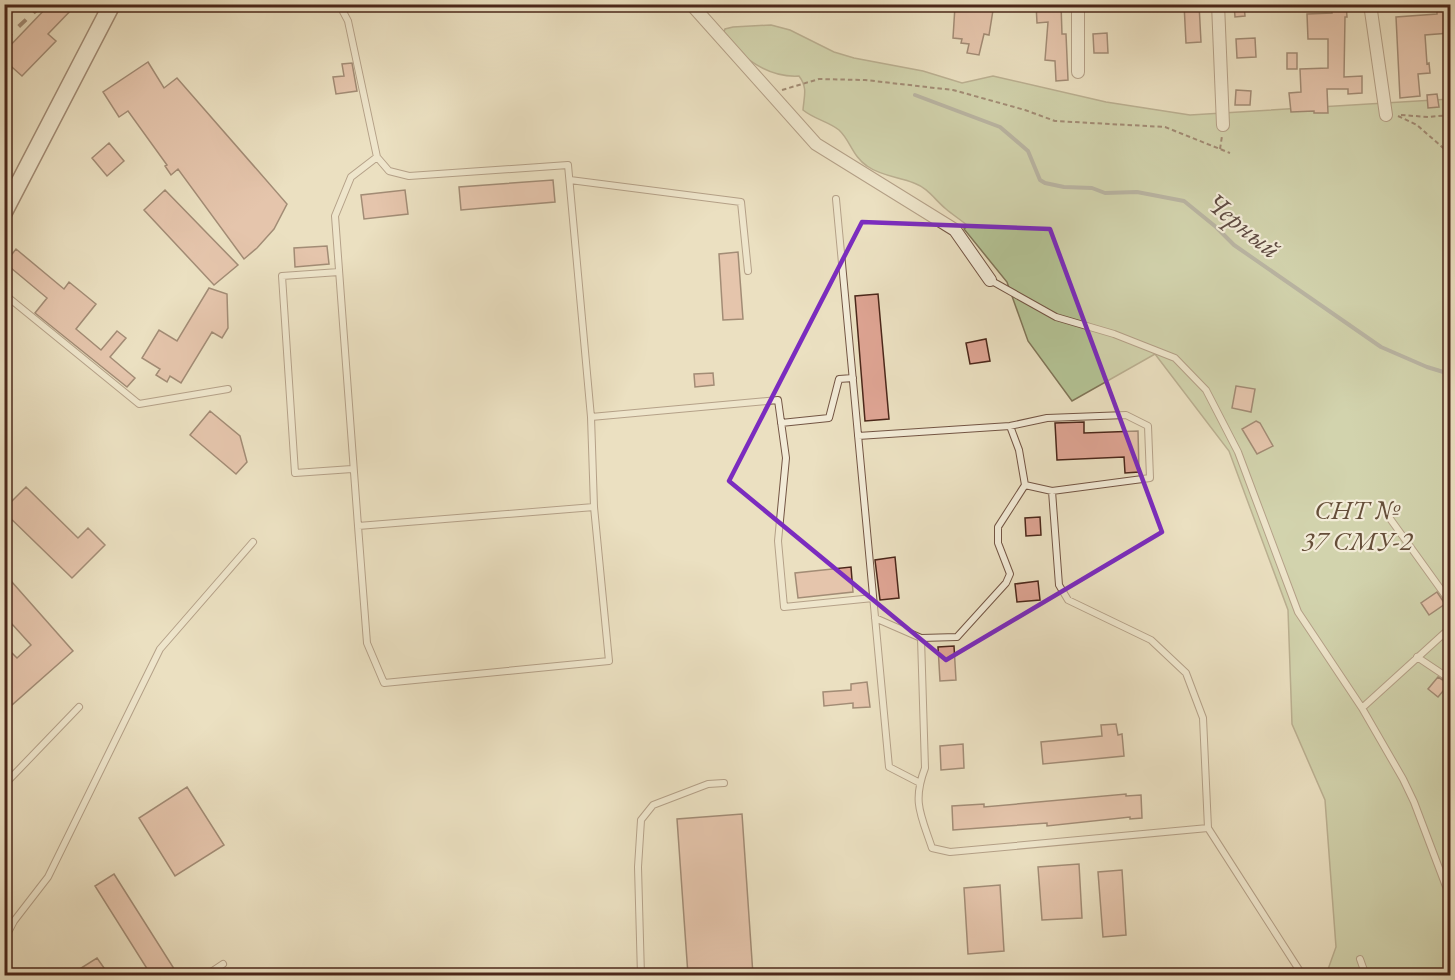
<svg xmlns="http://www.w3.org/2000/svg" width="1455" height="980" viewBox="0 0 1455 980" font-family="'EB Garamond',serif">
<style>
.green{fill:#b4c395;stroke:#807558;stroke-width:1.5}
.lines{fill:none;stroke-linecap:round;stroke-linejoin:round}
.stream{stroke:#7c7f7c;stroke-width:4}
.building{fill:#dea493;stroke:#4b271a;stroke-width:1.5}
.service-casing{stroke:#735544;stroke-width:8}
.minor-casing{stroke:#735544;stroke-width:14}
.secondary-casing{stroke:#4b271a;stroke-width:19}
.path{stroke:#4b271a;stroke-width:2;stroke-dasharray:4.5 3;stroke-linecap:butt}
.service{stroke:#f2ebd7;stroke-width:6}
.minor{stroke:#f2ebd7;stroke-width:12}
.secondary{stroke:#f2ebd7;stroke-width:16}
.rail{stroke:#4b271a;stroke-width:4;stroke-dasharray:10 10;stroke-linecap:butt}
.marked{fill:none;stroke:#7b2cbf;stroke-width:4.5;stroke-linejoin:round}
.labels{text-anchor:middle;stroke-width:4.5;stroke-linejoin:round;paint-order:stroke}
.park-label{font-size:27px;font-style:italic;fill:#654e39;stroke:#f2ebd7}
.water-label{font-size:28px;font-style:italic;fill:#604c43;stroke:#f2ebd7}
</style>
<rect width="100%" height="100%" fill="#ebe0c1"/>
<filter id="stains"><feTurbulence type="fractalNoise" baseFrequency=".00333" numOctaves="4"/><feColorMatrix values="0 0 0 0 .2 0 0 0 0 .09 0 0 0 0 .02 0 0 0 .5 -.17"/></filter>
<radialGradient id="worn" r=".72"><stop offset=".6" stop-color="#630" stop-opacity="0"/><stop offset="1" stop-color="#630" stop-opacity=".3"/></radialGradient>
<path class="green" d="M771,25L790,30L834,52L854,58L923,71L962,83L993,76L1106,102L1190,115L1450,99V975H1326L1336,947L1325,800L1292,724L1288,610L1229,451L1155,354L1072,401L1028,341L1007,282L964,229L968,226C961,220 953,215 946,209C935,200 928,188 914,183C899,177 881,176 867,166C853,157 850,140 839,130C829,122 814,119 803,110C804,96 808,88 799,76C767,78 745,58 722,37L725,29L733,27Z"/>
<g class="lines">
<path class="stream" d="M915,95L1000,127L1028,151L1040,180L1045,183L1064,187L1092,188L1105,193L1137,192L1184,201L1216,227L1234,245L1381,347L1427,367L1450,374"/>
</g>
<path class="building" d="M50,4H77L48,34L56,41L22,76L4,60V52Z
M981,4H994L989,35L984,34L979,55L967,53L969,44L961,43L962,39L953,38L955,6L981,8Z
M1036,4H1061L1062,34H1066L1068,80L1056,81L1055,61L1045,60L1048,22L1037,23Z
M1184,4H1199L1201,42L1186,43Z
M1234,4H1244L1245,16L1235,17Z
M1331,4H1346L1347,17H1345L1344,77L1362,76V93L1348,94V89H1327L1328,113H1314V111L1291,112L1289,93L1301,92L1300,69L1328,68V39H1308L1307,14L1332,13Z
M1437,4H1450V33L1425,35L1427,64L1429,63L1430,73L1418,74L1420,96L1400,98L1396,17L1437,14Z
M1107,33L1108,53H1094L1093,34Z
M1255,38L1256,57L1237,58L1236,39Z
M1287,53H1297V69H1287Z
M148,62L164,88L177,78L287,204L274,229L257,248L244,259L178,169L171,175L165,166L167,165L128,111L119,117L103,92Z
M352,63L357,91L336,94L333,77L344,76L342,64Z
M1236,90L1251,91L1250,105H1235Z
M1437,94L1439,107L1428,108L1427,95Z
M109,143L124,161L107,176L92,158Z
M553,180L555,202L461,210L459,187Z
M165,190L238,265L214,285L144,210Z
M405,190L408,214L364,219L361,195Z
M327,246L329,264L295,267L294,248Z
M16,249L64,289L69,282L96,304L76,329L101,350L117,331L126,338L110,357L135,378L127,387L35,313L47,298L5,263Z
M738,252L743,319L723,320L719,254Z
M209,288L227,294L228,328L222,338L212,332L181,383L170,376L167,382L156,375L160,369L142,358L159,330L177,341Z
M878,294L889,419L865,421L855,296Z
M986,339L990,361L970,364L966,343Z
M713,373L714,385L695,387L694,374Z
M1236,386L1255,389L1251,412L1232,408Z
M210,411L240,436L247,462L236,474L190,435Z
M1256,421L1260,423L1273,446L1257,454L1242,429Z
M1084,422V433L1138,431L1139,472L1125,473L1124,457L1057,460L1055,423Z
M26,487L78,538L88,528L105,545L72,578L4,512V509Z
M1040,517L1041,535L1026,536L1025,518Z
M895,557L899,598L880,600L875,560Z
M851,567L853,592L798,598L795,573Z
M4,573L73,651L4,712V645L17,658L31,645L12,624L4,631Z
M1038,581L1040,600L1017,602L1015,584Z
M1437,592L1445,604L1429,615L1421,603Z
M954,646L956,680L940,681L938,647Z
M1438,677L1449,684L1438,697L1428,689Z
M867,682L870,707L853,708V703L824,706L823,692L851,690V684Z
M1116,724L1118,735L1122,734L1124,756L1043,764L1041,742L1102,736L1101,725Z
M963,744L964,768L941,770L940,746Z
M187,787L224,845L175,876L139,818Z
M1126,794V796L1141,795L1142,818L1130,819V817L1047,826V823L953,830L952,806L984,804V807Z
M742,814L753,975H688L677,819Z
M1079,864L1082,918L1042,920L1038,867Z
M1122,870L1126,935L1103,937L1098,872Z
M114,874L178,975H151L95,886Z
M1000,885L1004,951L968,954L964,888Z
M97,958L109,975H70Z"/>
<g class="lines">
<defs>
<path id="service" d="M339,4L348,21L377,157L389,171L409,176L568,165L591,417L594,507L358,526L335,216L351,177L377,157
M570,180L741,202L748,271
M836,199L889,767L920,783
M339,272L282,276L295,473L352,469
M990,280L1056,317L1114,334L1175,358L1206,390L1238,452L1298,612L1362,708L1403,779L1414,802L1450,897
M4,294L139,404L228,389
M591,417L778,400L786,458L778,541L784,607L873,598
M781,423L829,418L839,379L853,378
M858,436L1010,426L1047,418L1126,415L1148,426L1150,478L1052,491
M1025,485L1052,491L1059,585L1068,600L1151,640L1186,673L1203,718L1208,828
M1386,513L1450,602
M358,526L367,643L384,683L609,661L594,507
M875,618L921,638L957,637L1006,583L1010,574L998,543V527L1025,485L1019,450L1010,426
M921,638L925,768C912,802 921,815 932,848L950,852L1208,828L1303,976
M1417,657L1450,679
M1362,708L1450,628
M4,785L79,707
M4,940L14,921L48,877L160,649L253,542
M4,957L11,976
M1360,959L1366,976
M205,976L223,964
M641,976L638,867L641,820L653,805L708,784L724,783"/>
<path id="minor" d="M691,4L816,144L955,230L990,280
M1078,4V72
M1218,4L1223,125
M1370,4L1386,115"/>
<path id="secondary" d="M4,212L112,4"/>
</defs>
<use href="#service" class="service-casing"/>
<use href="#minor" class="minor-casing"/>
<use href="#secondary" class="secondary-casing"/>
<path class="path" d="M782,90L819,79L865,80L953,90L1025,110L1055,121L1165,127L1230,153
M1401,115L1428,117L1450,115
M1398,116L1417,125L1450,154
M1220,149L1222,136"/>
<use href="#service" class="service"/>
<use href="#minor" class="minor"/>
<use href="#secondary" class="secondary"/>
<path class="rail" d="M4,16L24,4
M4,40L43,4"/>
</g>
<path d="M0 0H1455V980H0ZM862,222L1050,229L1162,532L946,660L729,481Z" fill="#ebe0c1" fill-opacity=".55" fill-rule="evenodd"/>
<path class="marked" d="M862,222L1050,229L1162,532L946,660L729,481Z"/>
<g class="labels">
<g class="park-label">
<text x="1357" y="519">СНТ №<tspan x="1357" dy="31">37 СМУ-2</tspan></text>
</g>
<g class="water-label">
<text transform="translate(1244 225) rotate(39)" y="10">Черный</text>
</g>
</g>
<rect width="1455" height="980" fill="none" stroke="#ebe0c1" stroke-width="24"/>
<rect x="6" y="6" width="1443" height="968" fill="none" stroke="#4b271a" stroke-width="3"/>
<rect x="12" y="12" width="1431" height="956" fill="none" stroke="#4b271a" stroke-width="1.5"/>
<rect width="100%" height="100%" filter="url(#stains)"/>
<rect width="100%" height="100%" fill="url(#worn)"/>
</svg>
